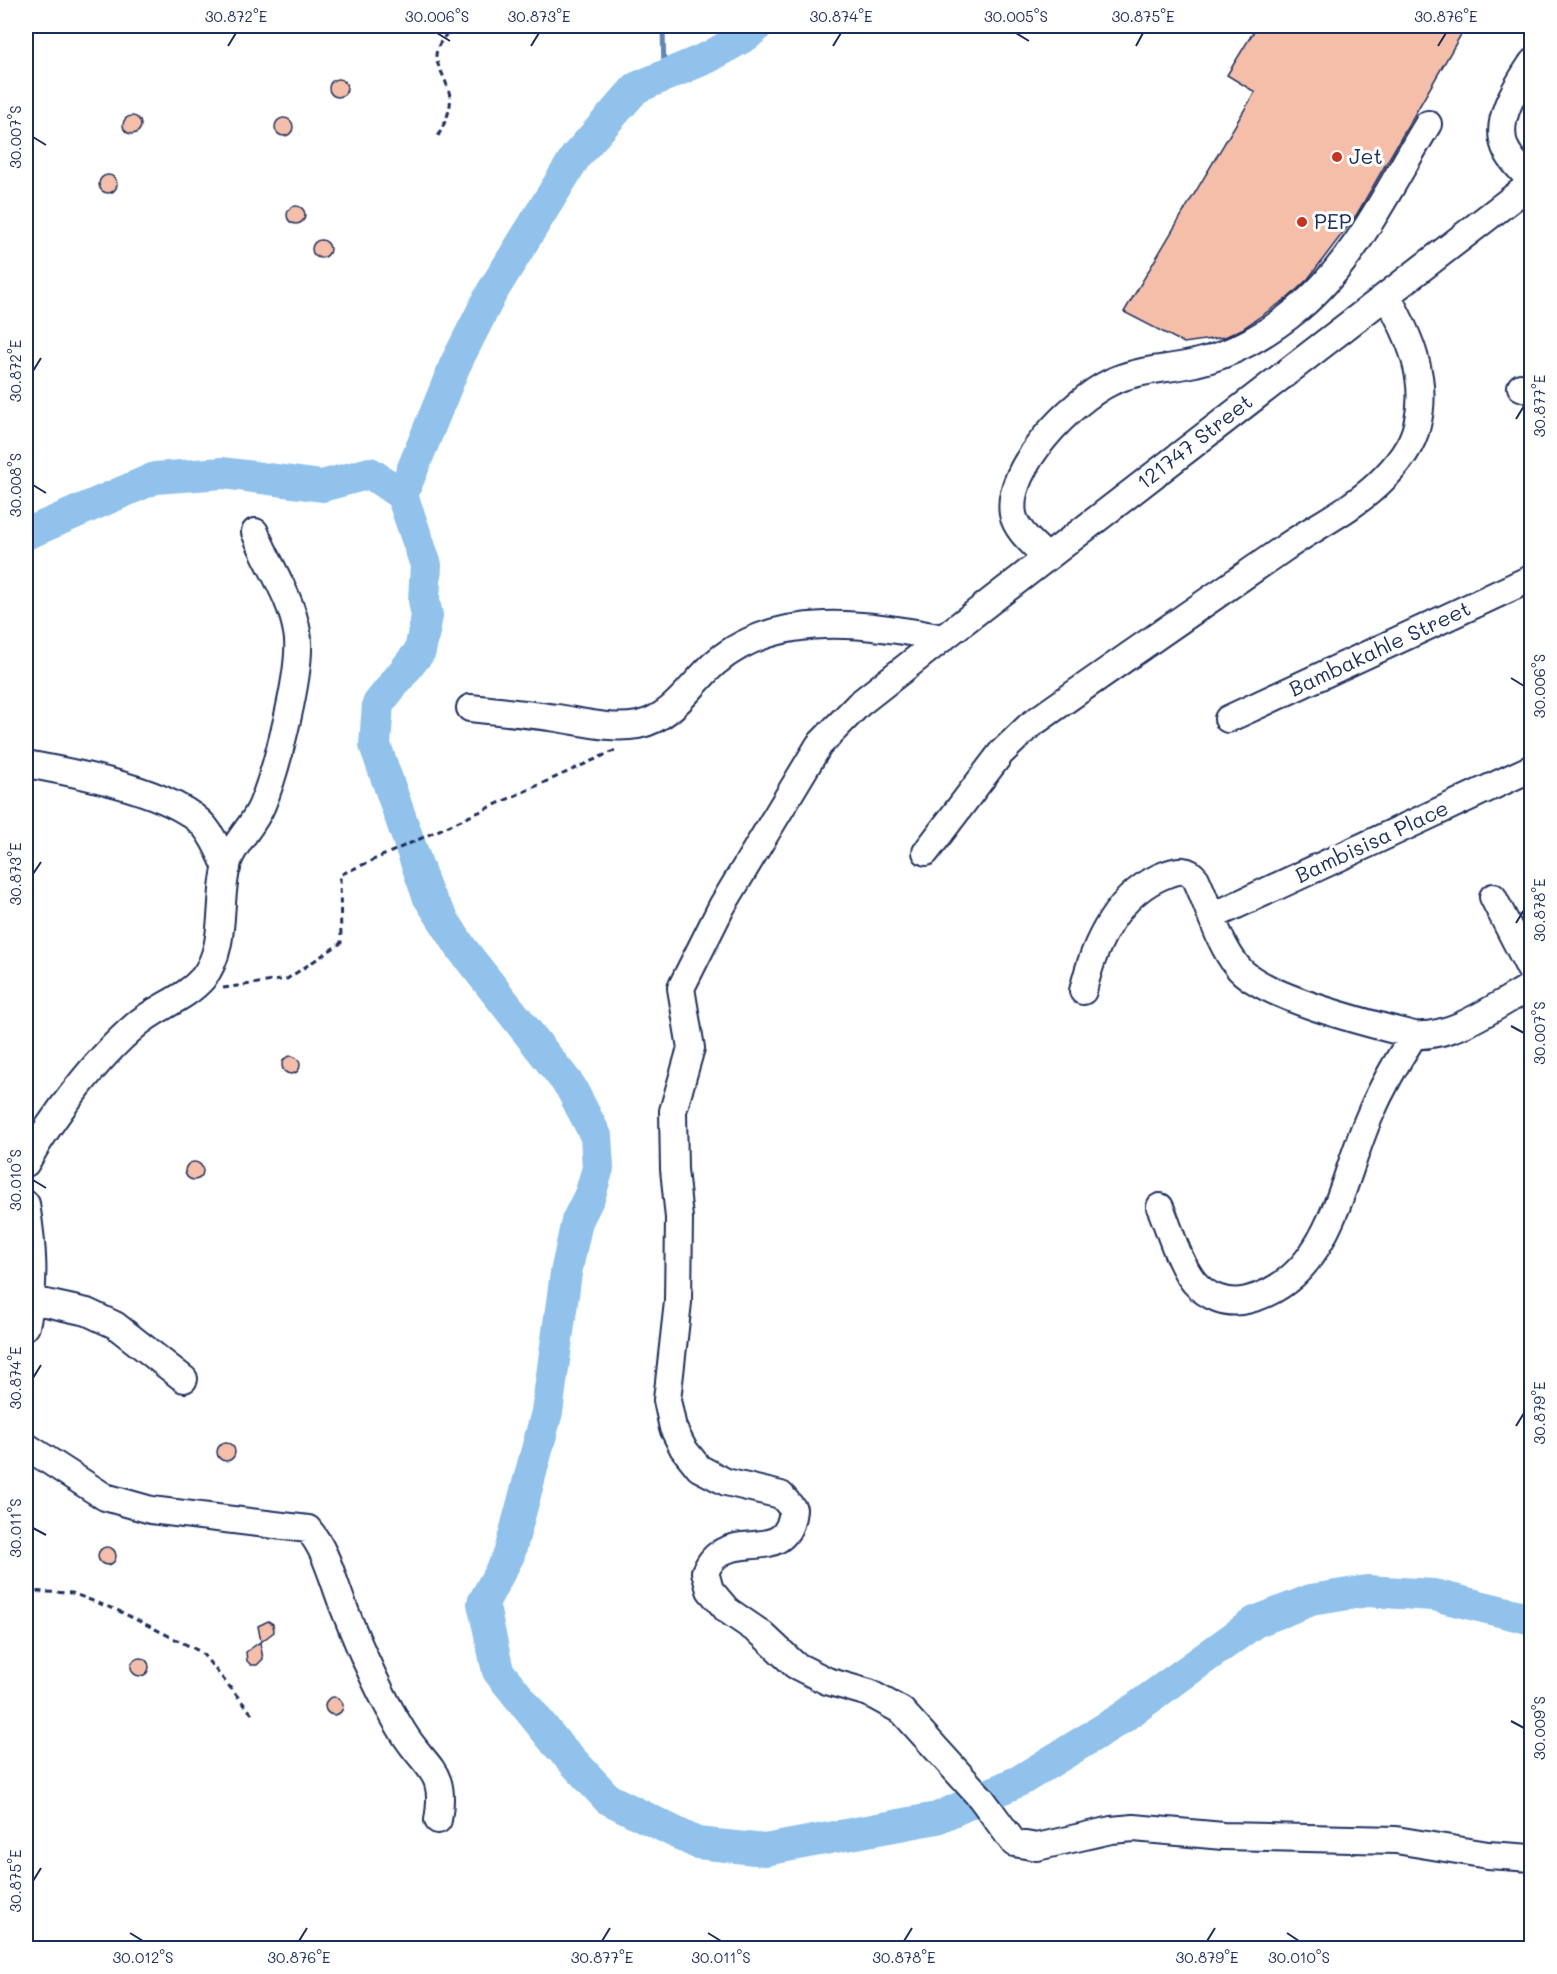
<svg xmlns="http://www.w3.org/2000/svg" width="1557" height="1974" viewBox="0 0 1557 1974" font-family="Mali,sans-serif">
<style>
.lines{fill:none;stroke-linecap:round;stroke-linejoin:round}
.stream{stroke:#6187b3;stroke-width:5}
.river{stroke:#90c2ec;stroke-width:32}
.building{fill:#f5bea9;stroke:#1b2f5e;stroke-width:1.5}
.minor-casing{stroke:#1b2f5e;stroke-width:30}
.path{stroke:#1b2f5e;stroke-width:3;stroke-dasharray:6 4.5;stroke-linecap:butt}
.minor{stroke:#fff;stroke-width:26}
.ticks{fill:none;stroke:#1b2f5e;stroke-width:2}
.poi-dot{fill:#c8321e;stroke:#fff;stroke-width:2}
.labels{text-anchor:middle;stroke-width:6;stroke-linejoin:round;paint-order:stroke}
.poi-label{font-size:21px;fill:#1b2f5e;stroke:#fff;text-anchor:start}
.street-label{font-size:21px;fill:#1b2f5e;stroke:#fff}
.neatline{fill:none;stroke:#1b2f5e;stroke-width:2}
.ticks-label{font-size:15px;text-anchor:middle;fill:#1b2f5e}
</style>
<rect width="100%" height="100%" fill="#fff"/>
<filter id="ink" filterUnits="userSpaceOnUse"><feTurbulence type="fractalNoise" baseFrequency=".0167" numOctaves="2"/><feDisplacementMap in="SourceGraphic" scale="12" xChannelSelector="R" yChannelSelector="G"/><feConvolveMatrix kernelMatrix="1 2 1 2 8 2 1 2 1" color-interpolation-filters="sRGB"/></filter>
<g filter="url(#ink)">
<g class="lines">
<path class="stream" d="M663,26L664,75"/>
<path class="river" d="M757,26L747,35L709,57L636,88L576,156L492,292L455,365L402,495L426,565L424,600L427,616L420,651L378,704L375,745L428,896L462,949L570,1086L596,1136L598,1168L590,1195L577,1221L566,1273L547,1412L509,1555L483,1603L498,1671L555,1742L608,1799L697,1843L765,1850L937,1818L1021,1780L1122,1718L1255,1622L1311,1600L1367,1591L1434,1595L1532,1619
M26,534L155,478L223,473L322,486L370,473L402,495"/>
</g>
<path class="building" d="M1257,26H1466L1357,214L1308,279L1289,297L1242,329L1225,337L1184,343L1124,312L1255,92L1227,75Z
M329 88a9 9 0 1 1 18 0a9 9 0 1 1-18 0Z
M123 125a9 9 0 1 1 18 0a9 9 0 1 1-18 0Z
M275 127a9 9 0 1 1 18 0a9 9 0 1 1-18 0Z
M99 184a9 9 0 1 1 18 0a9 9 0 1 1-18 0Z
M287 215a9 9 0 1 1 18 0a9 9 0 1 1-18 0Z
M312 249a9 9 0 1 1 18 0a9 9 0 1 1-18 0Z
M282 1065a9 9 0 1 1 18 0a9 9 0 1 1-18 0Z
M185 1171a9 9 0 1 1 18 0a9 9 0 1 1-18 0Z
M217 1452a9 9 0 1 1 18 0a9 9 0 1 1-18 0Z
M98 1556a9 9 0 1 1 18 0a9 9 0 1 1-18 0Z
M268,1621L273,1624L274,1632L261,1642L258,1626Z
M260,1642L263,1659L257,1665H251L247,1661L246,1652Z
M131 1667a9 9 0 1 1 18 0a9 9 0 1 1-18 0Z
M325 1706a9 9 0 1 1 18 0a9 9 0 1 1-18 0Z"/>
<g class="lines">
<defs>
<path id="minor" d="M1532,63C1517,86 1494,119 1505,147C1510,160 1523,171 1532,182
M1532,183L943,638L859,704L819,745L722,906L681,988L691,1048L673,1111L674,1169L679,1218L678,1302L667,1400L673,1428L683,1448L699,1468L726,1482L781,1495L793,1509C789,1558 749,1538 724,1551C714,1556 710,1562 705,1572L710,1590L727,1610L762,1634L795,1665L827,1681L869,1693L902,1711L981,1798L1014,1843L1037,1847L1111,1830L1134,1828L1223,1836L1396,1840L1488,1855L1532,1858
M1521,387L1532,391
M1046,557C1035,545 1016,531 1013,514C1005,468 1073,400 1111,382C1138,369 1166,370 1195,363C1232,355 1269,333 1298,309C1356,261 1389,187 1428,124
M470,708C499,711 528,714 557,718C583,722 611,730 638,725C673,718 690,685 715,663C778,609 868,624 943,638
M1228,719L1532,578
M26,764C71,772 175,791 205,827C215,839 221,855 227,868
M926,852L1001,753L1029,726C1113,666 1198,608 1283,549C1314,527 1349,511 1377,485C1394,469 1412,448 1417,425C1429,379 1409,335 1387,296
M1493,897L1532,973
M1213,916L1532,768
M1083,991C1094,943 1118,892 1167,874C1179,870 1188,868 1196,879C1209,907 1218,942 1237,966C1260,997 1374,1025 1414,1035C1455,1038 1496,1005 1532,986
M26,1163C52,1117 96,1059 136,1025C156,1007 185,999 203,978C229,945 216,896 229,859C237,839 254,825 262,805C276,771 304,666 297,632C291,596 268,565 255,532
M26,1204C33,1247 36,1283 26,1326
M1160,1207C1170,1230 1178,1262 1194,1282C1207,1297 1227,1305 1247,1300C1330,1280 1341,1180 1370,1115C1382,1087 1397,1061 1414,1035
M32,1300L87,1312L115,1325L184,1379
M26,1446L105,1497L151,1510L308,1529C326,1550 332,1577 342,1603C359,1647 378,1692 403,1732C426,1770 447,1769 438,1820"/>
</defs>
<use href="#minor" class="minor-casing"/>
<path class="path" d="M438,136C444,124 452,110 450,96C442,60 421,60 454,26
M223,988L287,979L341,943L340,875L618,749
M26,1591L72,1593L119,1611L201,1652L252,1714"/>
<use href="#minor" class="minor"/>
</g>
</g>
<path class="ticks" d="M437,33L450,41M1016,33L1029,41M228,46L236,33M531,46L539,33M833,46L841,33M1136,46L1143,33M1438,46L1446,33M33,137L46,145M33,371L41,358M1516,419L1524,406M33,485L46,493M1511,678L1524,686M33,874L41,862M1516,923L1524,910M1511,1026L1524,1033M33,1180L46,1188M33,1378L41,1365M1516,1426L1524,1413M33,1528L46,1535M1511,1721L1524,1728M33,1881L41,1868M130,1933L143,1941M708,1933L721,1941M1287,1933L1299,1941M299,1941L307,1928M602,1941L610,1928M904,1941L912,1928M1207,1941L1215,1928"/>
<g class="poi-dot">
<circle cx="1337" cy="157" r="6"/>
<circle cx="1302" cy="222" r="6"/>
</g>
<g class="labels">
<g class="poi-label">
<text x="1349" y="164">Jet</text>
<text x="1314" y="229">PEP</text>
</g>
<g class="street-label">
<text transform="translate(1195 442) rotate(-38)" y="7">121747 Street</text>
<text transform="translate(1380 649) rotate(-25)" y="7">Bambakahle Street</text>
<text transform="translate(1372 842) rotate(-25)" y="7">Bambisisa Place</text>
</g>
</g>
<rect width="1557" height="1974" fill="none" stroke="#fff" stroke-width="66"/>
<rect x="33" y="33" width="1491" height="1908" class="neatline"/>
<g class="ticks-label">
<text x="236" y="22">30.872°E</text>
<text x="437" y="22">30.006°S</text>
<text x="539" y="22">30.873°E</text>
<text x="841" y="22">30.874°E</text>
<text x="1016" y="22">30.005°S</text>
<text x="1143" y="22">30.875°E</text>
<text x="1446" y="22">30.876°E</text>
<text transform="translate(16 137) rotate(-90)" y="5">30.007°S</text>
<text transform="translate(16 371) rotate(-90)" y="5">30.872°E</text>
<text transform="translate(1540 406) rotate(-90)" y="5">30.877°E</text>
<text transform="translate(16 485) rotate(-90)" y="5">30.008°S</text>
<text transform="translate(1540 686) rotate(-90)" y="5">30.006°S</text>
<text transform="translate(16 874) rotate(-90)" y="5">30.873°E</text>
<text transform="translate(1540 910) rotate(-90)" y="5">30.878°E</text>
<text transform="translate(1540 1033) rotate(-90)" y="5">30.007°S</text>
<text transform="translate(16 1180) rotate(-90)" y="5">30.010°S</text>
<text transform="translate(16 1378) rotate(-90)" y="5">30.874°E</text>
<text transform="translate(1540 1413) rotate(-90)" y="5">30.879°E</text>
<text transform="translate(16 1528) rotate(-90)" y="5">30.011°S</text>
<text transform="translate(1540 1728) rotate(-90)" y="5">30.009°S</text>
<text transform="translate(16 1881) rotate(-90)" y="5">30.875°E</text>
<text x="143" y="1963">30.012°S</text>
<text x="299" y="1963">30.876°E</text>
<text x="602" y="1963">30.877°E</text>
<text x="721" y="1963">30.011°S</text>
<text x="904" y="1963">30.878°E</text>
<text x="1207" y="1963">30.879°E</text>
<text x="1299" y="1963">30.010°S</text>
</g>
</svg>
